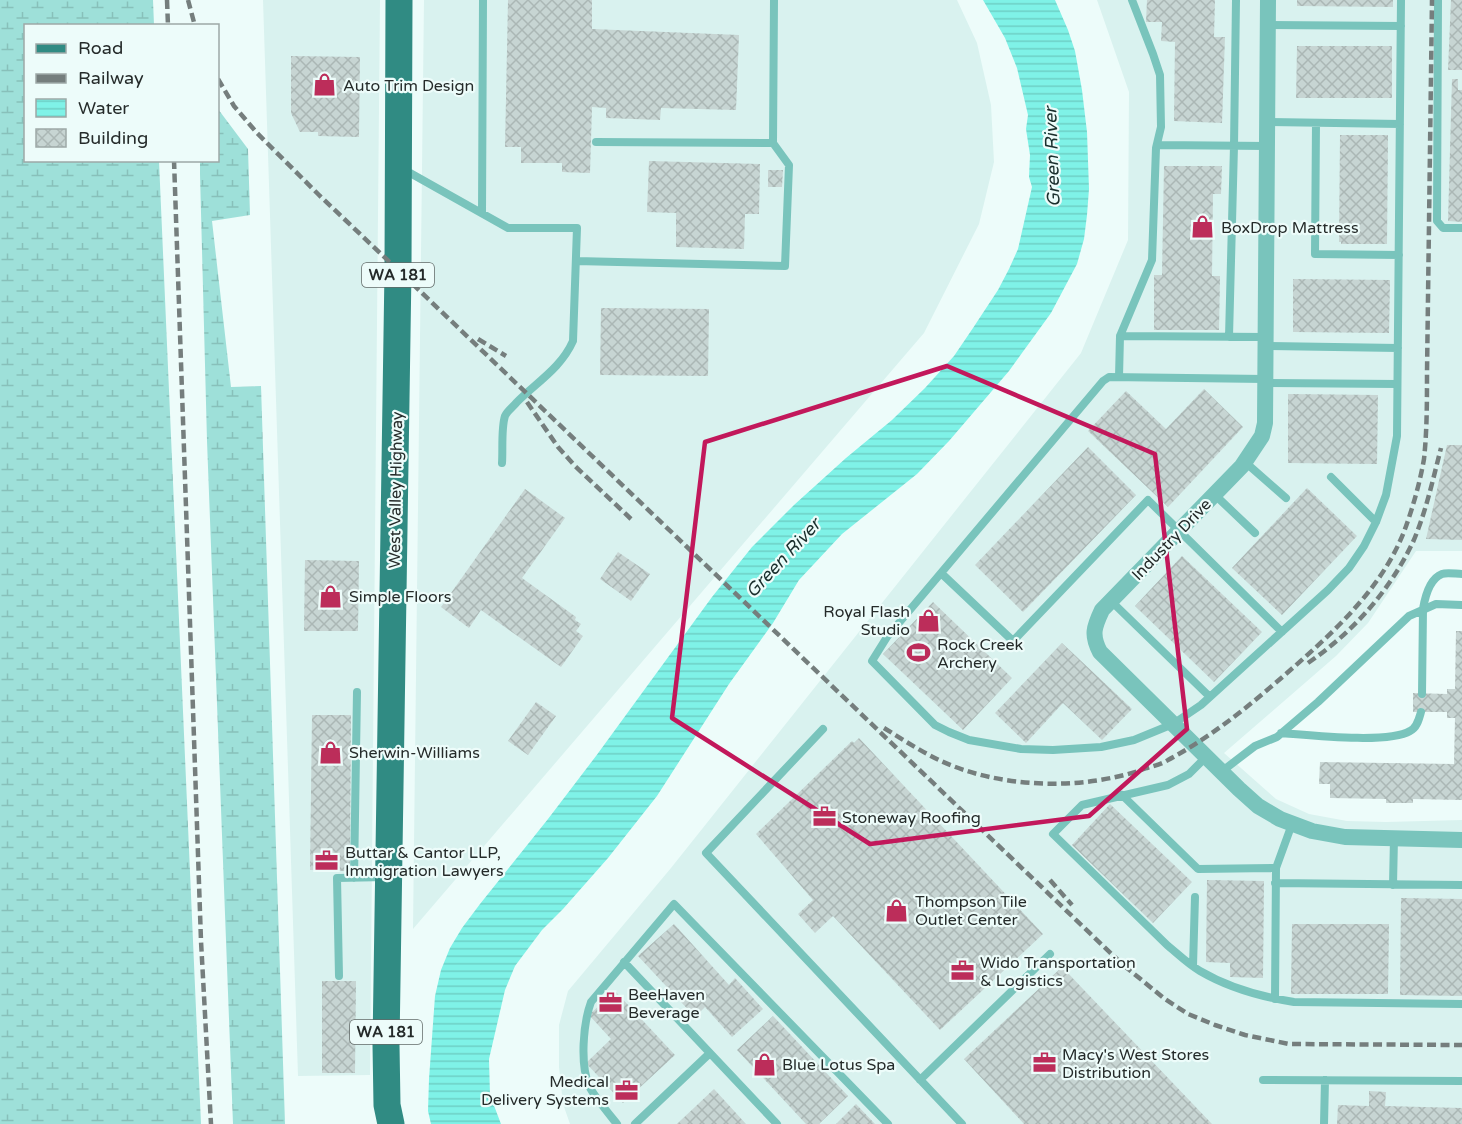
<svg xmlns="http://www.w3.org/2000/svg" width="1462" height="1124" viewBox="0 0 1462 1124" font-family="'Varela Round',sans-serif">
<style>
.built{fill:#d9f2ef}
.wetland{fill:url(#wetland-marsh)}
.water{fill:url(#water-rules)}
.building{fill:url(#building-cross-hatch)}
.lines{fill:none;stroke-linecap:round;stroke-linejoin:round}
.lane{stroke:#79c4bc;stroke-width:8}
.street{stroke:#79c4bc;stroke-width:16}
.primary{stroke:#308b83;stroke-width:27}
.rail{stroke:#757e7d;stroke-width:4.5;stroke-dasharray:9 4.5;stroke-linecap:butt}
.marked{fill:none;stroke:#c2185b;stroke-width:4.5;stroke-linejoin:round}
.labels{text-anchor:middle;stroke-width:4.5;stroke-linejoin:round;paint-order:stroke}
.shield{fill:#edfcfa;stroke:#616a68;stroke-width:1.5}
.shield-label{font-size:15px;font-weight:bold;fill:#252b2a}
.poi-label{font-size:16px;fill:#252b2a;stroke:#edfcfa;text-anchor:start}
.street-label{font-size:16px;fill:#252b2a;stroke:#edfcfa}
.water-label{font-size:18px;font-style:italic;fill:#1a2f2d;stroke:#edfcfa}
</style>
<defs>
<pattern id="wetland-marsh" width="20" height="14" patternUnits="userSpaceOnUse" patternTransform="scale(1.5)"><rect width="20" height="14" fill="#9ee0d9"/><path d="M1 5h8M5 5V1M11 12h8M15 12V8" fill="none" stroke="#88c0ba"/></pattern>
<pattern id="water-rules" width="6" height="5" patternUnits="userSpaceOnUse" patternTransform="scale(1.5)"><rect width="6" height="5" fill="#7ff2e7"/><path d="M0 2.5h6" fill="none" stroke="#6ed0c6"/></pattern>
<pattern id="building-cross-hatch" width="8" height="8" patternUnits="userSpaceOnUse" patternTransform="scale(1.5)"><rect width="8" height="8" fill="#c7d5d3"/><path d="M0 0l8 8M0 8l8-8" fill="none" stroke="#abb7b5"/></pattern>
</defs>
<rect width="100%" height="100%" fill="#edfcfa"/>
<path class="built" d="M263,0H380L370,1075L298,1076Z
M424,0H957L977,43L991,105L994,162L979,224L924,333L413,929Z
M1097,0H1462V551H1416L1368,623L1336,656L1224,753L1276,799L1309,814L1347,821L1386,822L1462,820V1124H570L563,1104L559,1067V1025L568,991L671,868L1081,353L1128,240L1129,92Z"/>
<path class="wetland" d="M0,0H153L154,25L26,26V160L159,161L201,1124H0Z
M218,109L248,149L250,215L212,221L231,387L261,386L285,1124H233L207,441L200,174V161L218,160Z"/>
<path class="water" d="M983,0H1055L1068,30L1075,51L1082,90L1087,132L1089,189L1087,215L1084,239L1077,264L1051,313L1009,371L949,441L917,474L842,534L799,580L773,623L729,684L657,796L608,858L563,909L542,930L515,966L505,990L489,1059L490,1095L501,1124H431L428,1111L429,1079L435,996L441,970L450,948L462,928L480,904L548,819L596,756L712,597L752,547L794,505L846,458L892,420L925,388L954,356L973,328L998,290L1009,269L1018,249L1032,187L1029,177L1030,155L1026,129L1028,115L1017,68L1005,38Z"/>
<path class="building" d="M508,0H592V29L739,35L736,110L661,108L660,120L606,118V108L592,107L590,173L562,172V163H521V147H505Z
M1147,0H1215L1214,37H1225L1222,123L1174,121L1175,42L1161,41L1162,22H1146Z
M1297,0H1393V7L1297,6Z
M1451,0H1462V70H1448Z
M1297,46H1392V98H1296Z
M291,56L360,57L359,137L318,136V132H300L291,113Z
M1452,79H1458V90H1462V222L1448,221Z
M1340,135H1388L1387,244H1341V242H1339Z
M649,161L760,164L759,214H745L744,249L676,247V213L647,212Z
M1164,166H1222L1221,194H1213L1212,276H1220L1219,330H1154V275H1162Z
M768,170H783L782,187H768Z
M1293,279L1390,280L1389,333L1293,332Z
M601,308L709,309L708,376L600,375Z
M1204,389L1243,427L1168,507L1088,431L1126,391L1166,429Z
M1288,394L1378,395L1377,464L1288,463Z
M1447,445H1462V540L1426,539Z
M1088,447L1136,495L1023,612L975,565Z
M1307,488L1357,536L1282,615L1232,568Z
M525,489L565,518L522,578L576,617L575,620L581,624L576,631L583,636L561,667L481,610L469,628L441,607Z
M618,552L650,574L631,601L600,579Z
M1182,556L1262,632L1214,682L1135,606Z
M305,560L359,561L358,631H304Z
M933,602L1012,678L963,730L883,654Z
M1456,631H1462V800L1413,799V803H1386V799L1330,798V784H1319L1320,762L1454,764L1455,718H1447V712H1413V693L1447,694V689H1455Z
M1062,643L1132,709L1102,740L1063,703L1026,743L995,713Z
M536,702L556,716L528,755L508,741Z
M312,715H351L350,871L310,870Z
M859,738L1043,934L940,1030L833,916L815,933L798,914L813,900L756,834L852,741L854,743Z
M1110,804L1192,882L1153,923L1072,845Z
M1207,880L1264,881L1263,978L1230,977V963L1206,962Z
M1401,898L1462,899V996L1400,995Z
M674,924L729,985L735,978L763,1009L732,1037L705,1007L695,1017L638,956Z
M1292,924H1389L1388,994H1291Z
M1062,967L1212,1124H1024L964,1059Z
M322,981H356L355,1073H322Z
M615,991L675,1055L623,1103L586,1063L611,1039L589,1015Z
M773,1016L848,1096L819,1124H806L737,1050Z
M714,1089L746,1124H677Z
M1369,1091L1386,1092L1385,1106L1462,1108V1124H1337L1338,1105L1369,1106Z
M856,1104L875,1124H836Z"/>
<g class="lines">
<path class="lane" d="M1438,0L1437,221L1443,228H1462
M1268,25L1401,26
M1267,122L1400,124
M1316,123L1315,254L1399,255
M596,142L773,143L774,0
M1157,145L1267,146
M403,169L508,228H577L573,341C561,368 537,382 517,402C513,407 507,411 505,416C501,428 503,450 502,463
M482,213L483,0
M576,261L785,266L789,165L773,143
M1120,336L1266,337
M1229,337L1234,146L1236,0
M1266,346L1398,348
M1119,377L1120,336L1152,260L1156,148L1161,127L1160,75L1153,54L1132,0
M1265,379L1109,377L1103,381L887,637L872,661L935,725L949,732L969,740L1021,749L1053,750L1101,747L1134,740L1173,724L1201,705L1328,590L1349,568L1364,546L1376,522L1386,495L1397,436L1401,0
M1265,383L1397,384
M1245,462L1286,498
M1331,477L1376,522
M1215,495L1255,533
M941,573L1013,641L1148,500L1282,632
M1111,601L1210,697
M1422,694L1423,609C1425,597 1429,579 1442,574C1447,572 1456,574 1462,574
M823,729L706,853L962,1124
M1281,733C1308,735 1389,744 1410,731C1417,728 1419,719 1421,712
M1206,757L1189,774L1168,785L1082,805L1053,834L1167,945C1178,954 1188,964 1200,971C1229,988 1262,997 1294,1002L1462,1004
M1221,772L1255,746L1277,737L1318,702L1409,616L1436,604L1462,605
M1122,795L1198,869L1276,868
M354,878L357,692
M1275,883L1462,885
M1393,885L1394,838
M624,962L777,1124
M1193,966L1195,897
M339,976L337,878L386,877
M1275,999L1276,868L1292,824
M920,1080L1050,954
M1263,1080L1462,1081
M617,1124C609,1114 594,1096 589,1086C580,1064 583,1024 591,1002L674,904L888,1124
M635,1124L710,1053
M1324,1124L1325,1080"/>
<path class="street" d="M1268,0L1265,423L1262,436L1242,466L1102,610C1094,627 1091,635 1100,652L1239,789L1258,806L1280,819L1312,831L1345,837L1462,840"/>
<path class="primary" d="M391,1124L387,1105L386,1045L398,270L399,0"/>
<path class="rail" d="M167,0L168,26
M188,0L195,26
M218,79L234,106L257,133L320,196L398,270L1122,964L1165,999L1188,1014L1215,1025L1245,1035L1289,1044L1462,1045
M174,160L201,941L211,1124
M478,339L506,356
M527,402L558,447L575,466L631,519
M1308,663C1353,632 1389,592 1413,542C1426,512 1433,479 1441,448
M884,728C902,739 920,751 939,760C1000,789 1084,791 1147,768C1154,766 1162,764 1168,760C1215,735 1255,701 1295,666C1339,627 1384,585 1405,529C1413,507 1420,482 1424,459C1427,431 1427,401 1427,373L1432,0
M1050,880L1072,905"/>
</g>
<path class="marked" d="M947,366L1155,454L1187,729L1089,816L870,844L672,718L705,442Z"/>
<defs>
<symbol id="shop-bare" viewBox="-9 -9 18 18"><path d="M-5-2.5h2.3a2.7 3.5 0 0 1 5.4 0H5L5.5 6h-11ZM-1.5-2.5h3a1.5 2.3 0 0 0-3 0Z" fill="#bc2d5a" stroke="#edfcfa" stroke-width="2.5" paint-order="stroke"/></symbol>
<symbol id="stadium-bare" viewBox="-9 -9 18 18"><path d="M0-5a6.5 5 0 1 0 0 10a6.5 5 0 1 0 0-10ZM-3.5-1.8h7v3.6h-7Z" fill="#bc2d5a" stroke="#edfcfa" stroke-width="2.5" paint-order="stroke"/></symbol>
<symbol id="office-bare" viewBox="-9 -9 18 18"><path d="M-6-3h4V-5.5h4V-3h4V5H-6ZM-1-4.5V-3h2v-1.5ZM-6 0V1H6V0Z" fill="#bc2d5a" stroke="#edfcfa" stroke-width="2.5" paint-order="stroke"/></symbol>
</defs>
<g fill-rule="evenodd">
<use href="#shop-bare" x="308" y="68" width="33" height="33"/>
<use href="#shop-bare" x="1186" y="210" width="33" height="33"/>
<use href="#shop-bare" x="314" y="580" width="33" height="33"/>
<use href="#shop-bare" x="912" y="604" width="33" height="33"/>
<use href="#stadium-bare" x="902" y="636" width="33" height="33"/>
<use href="#shop-bare" x="314" y="736" width="33" height="33"/>
<use href="#office-bare" x="808" y="800" width="33" height="33"/>
<use href="#office-bare" x="310" y="844" width="33" height="33"/>
<use href="#shop-bare" x="880" y="894" width="33" height="33"/>
<use href="#office-bare" x="946" y="954" width="33" height="33"/>
<use href="#office-bare" x="594" y="986" width="33" height="33"/>
<use href="#office-bare" x="1028" y="1046" width="33" height="33"/>
<use href="#shop-bare" x="748" y="1048" width="33" height="33"/>
<use href="#office-bare" x="610" y="1074" width="33" height="33"/>
</g>
<g class="labels">
<g class="shield">
<rect x="362" y="263" width="72" height="24" rx="4.5"/>
<rect x="350" y="1020" width="72" height="24" rx="4.5"/>
</g>
<g class="shield-label">
<text x="398" y="280">WA 181</text>
<text x="386" y="1037">WA 181</text>
</g>
<g class="poi-label">
<text x="343" y="91">Auto Trim Design</text>
<text x="1221" y="233">BoxDrop Mattress</text>
<text x="349" y="602">Simple Floors</text>
<text x="910" y="617" text-anchor="end">Royal Flash<tspan x="910" dy="18">Studio</tspan></text>
<text x="937" y="650">Rock Creek<tspan x="937" dy="18">Archery</tspan></text>
<text x="349" y="758">Sherwin-Williams</text>
<text x="842" y="823">Stoneway Roofing</text>
<text x="345" y="858">Buttar &amp; Cantor LLP,<tspan x="345" dy="18">Immigration Lawyers</tspan></text>
<text x="915" y="907">Thompson Tile<tspan x="915" dy="18">Outlet Center</tspan></text>
<text x="980" y="968">Wido Transportation<tspan x="980" dy="18">&amp; Logistics</tspan></text>
<text x="628" y="1000">BeeHaven<tspan x="628" dy="18">Beverage</tspan></text>
<text x="1062" y="1060">Macy's West Stores<tspan x="1062" dy="18">Distribution</tspan></text>
<text x="782" y="1070">Blue Lotus Spa</text>
<text x="609" y="1087" text-anchor="end">Medical<tspan x="609" dy="18">Delivery Systems</tspan></text>
</g>
<g class="street-label">
<text transform="translate(395 490) rotate(-89)" y="6">West Valley Highway</text>
<text transform="translate(1171 539) rotate(-46)" y="6">Industry Drive</text>
</g>
<g class="water-label">
<text transform="translate(1052 157) rotate(-92)" y="6">Green River</text>
<text transform="translate(783 558) rotate(-47)" y="6">Green River</text>
</g>
</g>
<rect x="24" y="24" width="195" height="138" fill="#edfcfa" stroke="#9da8a7" stroke-width="1.5"/>
<rect x="36" y="44" width="30" height="9" fill="#308b83" stroke="#9da8a7" stroke-width="1.5"/>
<text x="78" y="54" font-size="18" fill="#252b2a">Road</text>
<rect x="36" y="74" width="30" height="9" fill="#757e7d" stroke="#9da8a7" stroke-width="1.5"/>
<text x="78" y="84" font-size="18" fill="#252b2a">Railway</text>
<rect x="36" y="99" width="30" height="18" fill="url(#water-rules)" stroke="#9da8a7" stroke-width="1.5"/>
<text x="78" y="114" font-size="18" fill="#252b2a">Water</text>
<rect x="36" y="129" width="30" height="18" fill="url(#building-cross-hatch)" stroke="#9da8a7" stroke-width="1.5"/>
<text x="78" y="144" font-size="18" fill="#252b2a">Building</text>
</svg>
